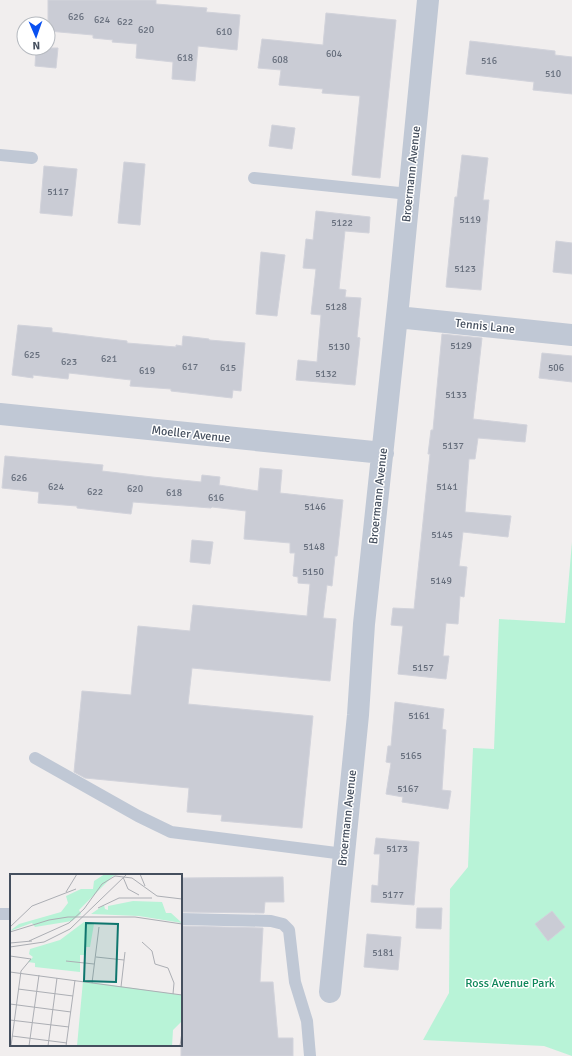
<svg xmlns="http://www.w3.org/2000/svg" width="572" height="1056" viewBox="0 0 572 1056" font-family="Signika,sans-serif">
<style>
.green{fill:#b8f3d7}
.building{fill:#caccd5;stroke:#d2d3db}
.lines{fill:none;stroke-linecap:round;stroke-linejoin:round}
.lane{stroke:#c0c8d5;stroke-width:12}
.street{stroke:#c0c8d5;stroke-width:22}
.labels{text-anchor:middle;stroke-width:3;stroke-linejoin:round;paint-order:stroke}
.number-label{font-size:10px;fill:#666e7c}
.street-label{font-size:12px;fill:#454f5e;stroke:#fff}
.park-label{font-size:12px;fill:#0e8659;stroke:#fff}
.inset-road{fill:none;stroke:#acaeb4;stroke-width:1}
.view{fill:#0f766e;fill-opacity:0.15;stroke:#0f766e;stroke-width:2}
.inset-edge{fill:none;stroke:#454f5e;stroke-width:2}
</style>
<rect width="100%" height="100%" fill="#f1eeee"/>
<path class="green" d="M572,542V1056L544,1046L423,1040L449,993L450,889L468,867L473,748L494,749L499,619L565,623Z"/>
<path class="building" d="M48,0H156V4L207,8L206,12L240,15L237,50L198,46L195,81L172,79L173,62L136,58L137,44L112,42L113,40L93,38V35L48,31Z
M326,13L396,20L380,178L352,175L360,96L322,93L323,89L279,85L281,70L258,68L262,39L323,45Z
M470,41L555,51V55L572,57V94L533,90L534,82L466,74Z
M36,48H58L56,68L35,66Z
M272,125L295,128L292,149L269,146Z
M462,155L488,158L483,200H489L481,290L446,287L455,197H457Z
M124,162L145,164L140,225L118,223Z
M44,166L77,169L72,216L40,213Z
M316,211L370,217L369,233L345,231L339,289L346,290L345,297L361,298L357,337L360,338L355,385L296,380L298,360L317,362L321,315L311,314L316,269L303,268L306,239L313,240Z
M556,241L572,243V274L553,272Z
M261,252L285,255L277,316L256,314Z
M18,325L52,328V332L127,341V343L176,347V345L182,346L183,336L209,339V340L245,343L241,391L233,390L232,398L171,391V389L130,386L131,380L69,373L68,379L33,375V378L12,375Z
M442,334L482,338L473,419L527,425L525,442L478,438L475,459H469L465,512L511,516L508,537L463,532L459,566L467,567L464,597L460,596L458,624L446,623L443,656H449L446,679L398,674L403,626L391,625L393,608L414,609L430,454H428L431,430H433Z
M542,353L572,356V382L539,378Z
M5,456L103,465L102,471L152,477L201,482L202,475L220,477L219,485L258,491L260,468L282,470L280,493L343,500L337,556H335L332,586L327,585L323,618L336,619L330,681L192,668L188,704L313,716L302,828L221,821L222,815L187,812L189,788L85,778L74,772L82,691L131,695L138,626L190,631L193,605L307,616L310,584L298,583V577L293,576L295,553H290V543L244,539L246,511L212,507L211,508L133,502L131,514L77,508V506L38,503L39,492L2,488Z
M192,540L213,542L210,564L190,562Z
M395,702L444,709L442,729L446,730L442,790L451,791L448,809L402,802L403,797L386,794L391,763L386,762L388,746H391Z
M376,838L419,842L414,905L371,902L372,885L378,886L380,854H374Z
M283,877L284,902H265L264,913L181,912V878Z
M417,908H442L441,929L416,928Z
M552,911L565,927L548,941L535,924Z
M181,926L263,928L260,982H273L278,1038H293V1056H181Z
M367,934L401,937L398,970L364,967Z"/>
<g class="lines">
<path class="lane" d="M0,155L32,158
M254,178L409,194
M35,758L138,816L171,832L344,854
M0,914H11
M181,919L271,921L283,924L289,930L295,982L307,1021L310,1056"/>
<path class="street" d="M397,317L572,335
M0,414L383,453
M330,992L358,715L364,624L399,297L428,0"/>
</g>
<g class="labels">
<g class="number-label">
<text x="76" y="20">626</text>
<text x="102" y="23">624</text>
<text x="125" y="25">622</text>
<text x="146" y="33">620</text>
<text x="224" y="35">610</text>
<text x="334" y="57">604</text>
<text x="185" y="61">618</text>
<text x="280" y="63">608</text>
<text x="489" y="64">516</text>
<text x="553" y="77">510</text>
<text x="58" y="195">5117</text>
<text x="470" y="223">5119</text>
<text x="342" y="226">5122</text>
<text x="465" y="272">5123</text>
<text x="336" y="310">5128</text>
<text x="461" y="349">5129</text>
<text x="339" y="350">5130</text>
<text x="32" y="358">625</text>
<text x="109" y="362">621</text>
<text x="69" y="365">623</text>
<text x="190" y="370">617</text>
<text x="228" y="371">615</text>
<text x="556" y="371">506</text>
<text x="147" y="374">619</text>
<text x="326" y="377">5132</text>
<text x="456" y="398">5133</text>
<text x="453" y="449">5137</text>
<text x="19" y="481">626</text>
<text x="56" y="490">624</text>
<text x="447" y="490">5141</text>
<text x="135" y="492">620</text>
<text x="95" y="495">622</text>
<text x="174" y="496">618</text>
<text x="216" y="501">616</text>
<text x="315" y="510">5146</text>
<text x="442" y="538">5145</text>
<text x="314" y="550">5148</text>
<text x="313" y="575">5150</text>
<text x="441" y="584">5149</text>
<text x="423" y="671">5157</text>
<text x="419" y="719">5161</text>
<text x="411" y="759">5165</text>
<text x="408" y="792">5167</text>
<text x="397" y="852">5173</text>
<text x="393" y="898">5177</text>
<text x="383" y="956">5181</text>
</g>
<g class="street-label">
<text transform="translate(411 174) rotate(-84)" y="4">Broermann Avenue</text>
<text transform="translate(485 326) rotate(6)" y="4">Tennis Lane</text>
<text transform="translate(191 434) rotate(6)" y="4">Moeller Avenue</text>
<text transform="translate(378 496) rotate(-84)" y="4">Broermann Avenue</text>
<text transform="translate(347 818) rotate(-84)" y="4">Broermann Avenue</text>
</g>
<g class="park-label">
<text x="510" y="987">Ross Avenue Park</text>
</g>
</g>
<g transform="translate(10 874)">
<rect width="172" height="172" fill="#f1eeee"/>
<path d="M95,0H110L103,2L69,36L71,40L62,47L25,53L22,49L0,57L9,50L51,38L58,29L56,22L71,15H83L84,7ZM123,27L152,28L156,39H161L172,49L129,42L81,40L94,31L95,35L98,36V32ZM74,48L84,50L80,73H76L75,81H70V98L25,93V89L18,88L23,83L19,80L20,75L50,66ZM73,107L172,121V147L163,156L162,172H67Z" fill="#b8f3d7"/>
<path class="inset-road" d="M130,0L135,12M113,3L118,15L129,21M56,18L67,0M88,34L109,24H142M0,53L22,32L66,15M0,58L39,46L58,43H125L172,50M19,67L59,49L74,35L92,10L105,2L122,4L147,22L172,25M132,68L142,77L145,90L158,94L164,109L163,120M0,69L22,67M0,73L34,68L60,55L116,1M0,82L21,85M86,83L114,86M56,87L84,90M0,98L172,121M82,109L89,53M111,113L115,78M8,115L63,122M0,130L61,138M0,146L59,153M2,162L57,169M1,172L11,97L21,85M19,172L29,101M38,172L47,104M56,172L65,106M170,172L172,158"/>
<path class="view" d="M76,49L108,50L106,108L74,107Z"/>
<rect width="172" height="172" class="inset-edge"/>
</g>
<g transform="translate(36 36) rotate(178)"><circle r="19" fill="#ffffff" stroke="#b5b9bf"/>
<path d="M0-3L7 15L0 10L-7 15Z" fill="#0950f1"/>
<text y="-6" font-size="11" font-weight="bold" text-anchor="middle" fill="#454f5e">N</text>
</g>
</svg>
